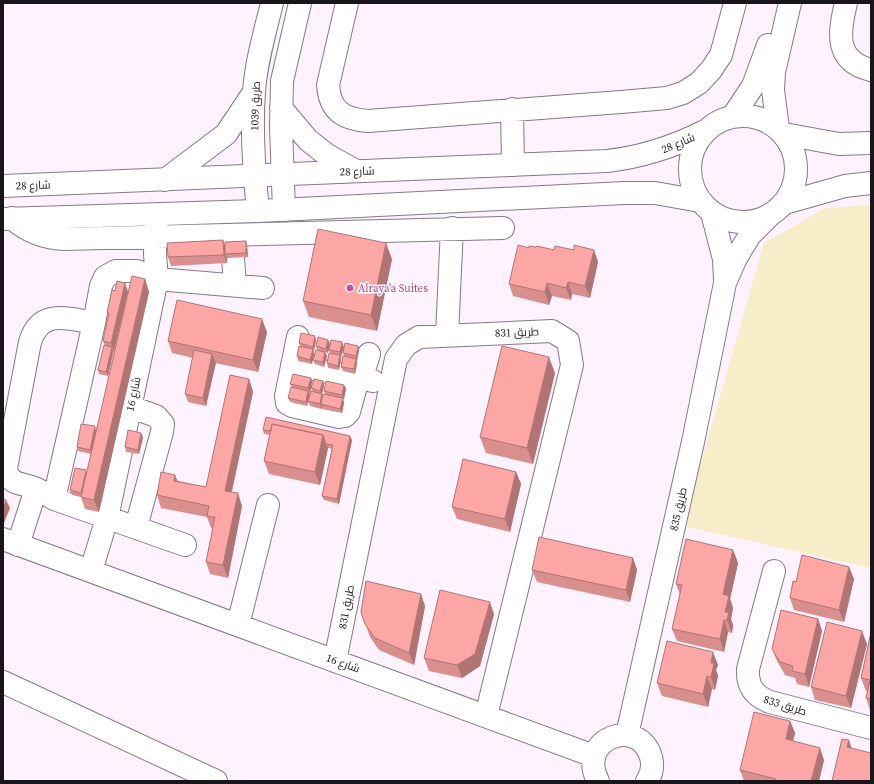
<svg xmlns="http://www.w3.org/2000/svg" width="874" height="784" viewBox="0 0 874 784" font-family="'Source Serif 4',Cairo,serif">
<style>
.sand{fill:#f7edc8}
.lines{fill:none;stroke-linecap:round;stroke-linejoin:round}
.minor-casing{stroke:#857987;stroke-width:24}
.major-casing{stroke:#857987;stroke-width:24}
.minor{stroke:#fff;stroke-width:22}
.major{stroke:#fff;stroke-width:22}
.wall{fill:#d98f8e}
.shaded-wall{fill:#b07474}
.building{fill:#fca6a5;stroke:#b07474}
.hotel-dot{fill:#d1479c;stroke:#fff;stroke-width:1.5}
.labels{text-anchor:middle;stroke-width:3;stroke-linejoin:round;paint-order:stroke}
.street-label{font-size:11px;fill:#1a151b;stroke:#fff}
.hotel-label{font-size:11px;fill:#b23c85;stroke:#fff;text-anchor:start}
</style>
<rect width="100%" height="100%" fill="#fef2ff"/>
<path class="sand" d="M871,205V568L683,526L764,243L825,208Z"/>
<g class="lines">
<defs>
<path id="minor" d="M347,3L328,85C330,111 343,119 368,121L621,102L667,98L683,93L699,83L711,70L721,55L735,3
M846,3C839,32 834,61 871,70
M281,108L308,140L327,155L356,171
M512,109L513,165
M733,116L753,86L768,45
M778,128L773,90L774,72L790,3
M165,180L226,134L254,92
M284,210L281,127L282,81L300,3
M258,211C254,172 251,132 254,92C256,62 265,32 272,3
M712,213L724,259L725,279
M12,218C27,232 43,238 64,239L503,228
M233,258L235,285
M94,323L101,286L105,277L116,271H137L157,279L263,288
M447,335L452,228
M298,337L286,396L287,403L292,406L339,417L345,416L349,412L356,386L364,370L369,354
M292,365L373,381
M131,407L156,416L163,424L162,432L136,527
M54,499L94,323C66,318 40,309 30,342L6,468C9,487 23,482 37,489C43,492 48,495 54,499L185,545
M3,539L594,756
M18,545L36,489
M91,571L107,518L157,279L155,254L156,223
M774,571L748,669C747,686 754,696 770,702L871,728
M238,625L268,505
M335,661L396,359L406,345L419,337L552,331L568,341L572,365L486,716
M3,682L216,781
M627,735L693,442L725,283L736,258L750,235L769,216
M598,781C576,739 638,715 651,757C653,765 652,774 647,781"/>
<path id="major" d="M690 169a53 53 0 1 1 106 0a53 53 0 1 1-106 0Z
M784,134L839,144L871,143
M3,186L607,161C643,157 673,147 705,131
M785,203L845,186L871,183
M3,219L258,211L624,193H655L700,201"/>
</defs>
<use href="#minor" class="minor-casing"/>
<use href="#major" class="major-casing"/>
<use href="#minor" class="minor"/>
<use href="#major" class="major"/>
</g>
<path class="wall" d="M223,240L225,245L247,246L248,257L227,258V263L171,266L168,257Z
M529,248L554,250H594L598,262L590,298L572,294L571,300L552,296L549,305L513,296L509,284Z
M392,259L377,331L309,317L303,301Z
M145,279L149,292L99,512L85,509L81,497L72,495L70,490L87,472L91,454L78,451L77,447L96,430Z
M125,283L128,292L108,376L99,374L98,370L105,346L103,341L108,317L107,313L115,291Z
M267,332L258,372L215,363L206,406L188,402L185,394L193,358L172,353L168,341Z
M316,340L314,351H313L314,354L312,364L298,361L297,356L300,346L299,343Z
M328,340L330,344L328,353L325,352L327,356L324,367L315,364L313,360L317,350L316,346Z
M358,346L359,350L357,361V363L355,374L343,371L341,367L344,356L343,353Z
M344,347L341,357H340L341,359L339,370L328,368L327,363L330,353L329,350Z
M555,373L533,464L486,453L480,437Z
M311,378L312,382L310,393L309,392L310,395L313,392L311,388L323,381L324,385L322,394L323,396L325,394L324,391L344,385L346,389L344,399H343L344,403L342,413L322,409V407L321,409L310,406L308,401L307,406L290,402L288,398L292,387L290,384Z
M249,379L253,392L232,492L242,506L228,578L210,574L206,562L213,528H211L207,517L161,508L157,495L178,481L206,487Z
M263,430L352,440L339,504L324,500L322,496L332,449L328,448L320,485L269,474L264,461L270,435L264,434Z
M143,437L139,454L126,452L125,447Z
M516,472L521,484L510,532L457,519L452,507Z
M733,550L738,563L730,599L733,608L731,619L733,625L732,633L728,632L724,652L677,641L672,629L680,595L676,584Z
M633,558L637,570L630,602L537,582L532,570Z
M849,567L854,579L844,622L794,610L790,598L796,582Z
M425,606L414,665L379,650L370,637L361,612Z
M494,614L480,666L462,678L429,671L424,658Z
M818,619L822,631L809,687L797,684L795,678L785,675L777,661L772,649Z
M871,632V710H870L866,698L867,691H866L861,678Z
M867,644L851,708L815,700L811,687Z
M718,665L716,670L718,676L715,690L712,689L708,707L662,696L657,683Z
M790,721L795,733L793,741L824,760L819,781H744L740,770Z"/>
<path class="shaded-wall" d="M223,240L226,249L225,254L227,258V263L224,255Z
M246,241L247,246L248,257L246,253Z
M386,243L392,259L377,331L371,315Z
M594,250L598,262L590,298L585,286Z
M145,279L149,292L99,512L94,500Z
M568,282L572,294L571,300L566,288Z
M125,283L128,292L114,351L111,343Z
M547,283L552,296L549,305L545,292Z
M262,319L267,332L258,372L253,360Z
M315,336L316,340L314,351L313,347Z
M328,340L330,344L328,353L326,349Z
M342,342L344,347L341,357L340,352Z
M358,346L359,350L357,361L356,356Z
M112,347L113,351L108,376L106,372Z
M313,349L314,354L312,364L310,360Z
M325,352L327,356L324,367L323,362Z
M212,354L216,363L206,406L203,398Z
M340,355L341,359L339,370L338,366Z
M549,357L555,373L533,464L527,448Z
M356,359L357,363L355,374L354,369Z
M311,378L312,382L310,393L308,388Z
M249,379L253,392L229,503L225,491Z
M323,381L324,385L322,394L324,399L321,404L322,407L321,409L320,404L322,395L320,391Z
M344,385L346,389L344,399L342,395Z
M308,391L310,395L307,406L306,402Z
M343,398L344,403L342,413L340,409Z
M95,426L96,431L92,454L90,450Z
M141,433L143,437L139,454L138,450Z
M323,435L328,448L320,485L315,472Z
M350,436L352,440L339,504L337,499Z
M516,472L521,484L510,532L505,519Z
M175,475L180,487L174,481Z
M238,493L242,506L228,578L223,565Z
M6,500L10,508L4,523L3,520V510Z
M733,550L738,563L730,599L733,608L731,619L733,625L732,633L727,620L723,594Z
M633,558L637,570L630,602L626,590Z
M849,567L854,579L844,622L839,610Z
M421,594L425,606L414,665L409,653Z
M490,602L494,614L480,666L462,678L457,665Z
M818,619L822,631L809,687L805,674Z
M724,620L728,632L724,652L720,639Z
M862,631L867,644L851,708L846,696Z
M713,652L718,665L716,670L718,676L715,690L711,677V663Z
M707,676L712,689L708,707L703,694Z
M790,721L795,733L790,752L786,739Z
M849,740L853,753L847,747Z
M820,748L824,760L819,781H811Z"/>
<path class="building" d="M318,229L386,243L371,315L303,301Z
M223,240L224,255L168,257L167,243Z
M246,241V253L225,254V242Z
M518,245L529,248V246L536,247L537,246L554,250L555,246L574,250V245L594,250L585,286L568,282L566,288L547,283L545,292L509,284Z
M132,276L145,279L94,500L81,497Z
M117,281L125,283L111,343L103,341L109,313H107L112,290L115,291Z
M177,300L262,319L253,360L168,341Z
M301,333L315,336L313,347L299,343Z
M318,337L328,340L326,349L316,346Z
M331,340L342,342L340,352L329,350Z
M345,343L358,346L356,356L343,353Z
M104,345L112,347L106,372L98,370Z
M299,346L313,349L310,360L297,356Z
M502,346L549,357L527,448L480,437Z
M194,350L212,354L203,398L185,394Z
M316,350L325,352L323,362L313,360Z
M329,353L340,355L338,366L327,363Z
M343,356L356,359L354,369L341,367Z
M293,374L311,378L308,388L290,384Z
M230,375L249,379L225,491L238,493L223,565L206,562L215,517L207,516L209,506L157,495L161,472L175,475L174,481L206,487Z
M314,379L323,381L320,391L311,388Z
M326,381L344,385L342,395L324,391Z
M291,387L308,391L306,402L288,398Z
M311,391L322,394L320,404L308,401Z
M323,394L343,398L340,409L321,404Z
M266,417L350,436L337,499L322,496L333,445L326,444L323,435L272,424L271,431L263,430Z
M81,424L95,426L90,450L77,447Z
M272,424L323,435L315,472L264,461Z
M128,430L141,433L138,450L125,447Z
M463,459L516,472L505,519L452,507Z
M75,468L86,470L81,493L70,490Z
M3,499L6,500L3,510Z
M539,537L633,558L626,590L532,570Z
M686,539L733,550L723,594L729,596L725,612H729L727,620H724L720,639L672,629L682,585L676,584Z
M802,555L849,567L839,610L790,598L793,581L796,582Z
M366,581L421,594L409,653L375,638L365,624L361,612Z
M440,590L490,602L475,654L457,665L424,658Z
M781,610L818,619L805,674L792,671L793,666L780,662L772,649Z
M827,622L862,631L846,696L811,687Z
M871,632V699L866,698L870,680L861,678Z
M667,641L713,652L711,663H714L711,677L707,676L703,694L657,683Z
M754,712L790,721L786,739L820,748L811,781H775L776,779L740,770Z
M842,739L849,740L847,747L871,753V781H832Z"/>
<circle class="hotel-dot" cx="350" cy="288" r="4"/>
<g class="labels">
<g class="street-label">
<text transform="translate(255 106) rotate(-88)" y="4">طريق 1039</text>
<text transform="translate(678 143) rotate(-23)" y="4">شارع 28</text>
<text transform="translate(357 171) rotate(-2)" y="4">شارع 28</text>
<text transform="translate(33 185) rotate(-2)" y="4">شارع 28</text>
<text transform="translate(517 332) rotate(-2)" y="4">طريق 831</text>
<text transform="translate(133 394) rotate(-78)" y="4">شارع 16</text>
<text transform="translate(678 509) rotate(-77)" y="4">طريق 835</text>
<text transform="translate(346 607) rotate(-79)" y="4">طريق 831</text>
<text transform="translate(343 663) rotate(20)" y="4">شارع 16</text>
<text transform="translate(785 705) rotate(17)" y="4">طريق 833</text>
</g>
<g class="hotel-label">
<text x="358" y="292">Alraya'a Suites</text>
</g>
</g>
<rect width="874" height="784" fill="none" stroke="#1a151b" stroke-width="8"/>
</svg>
